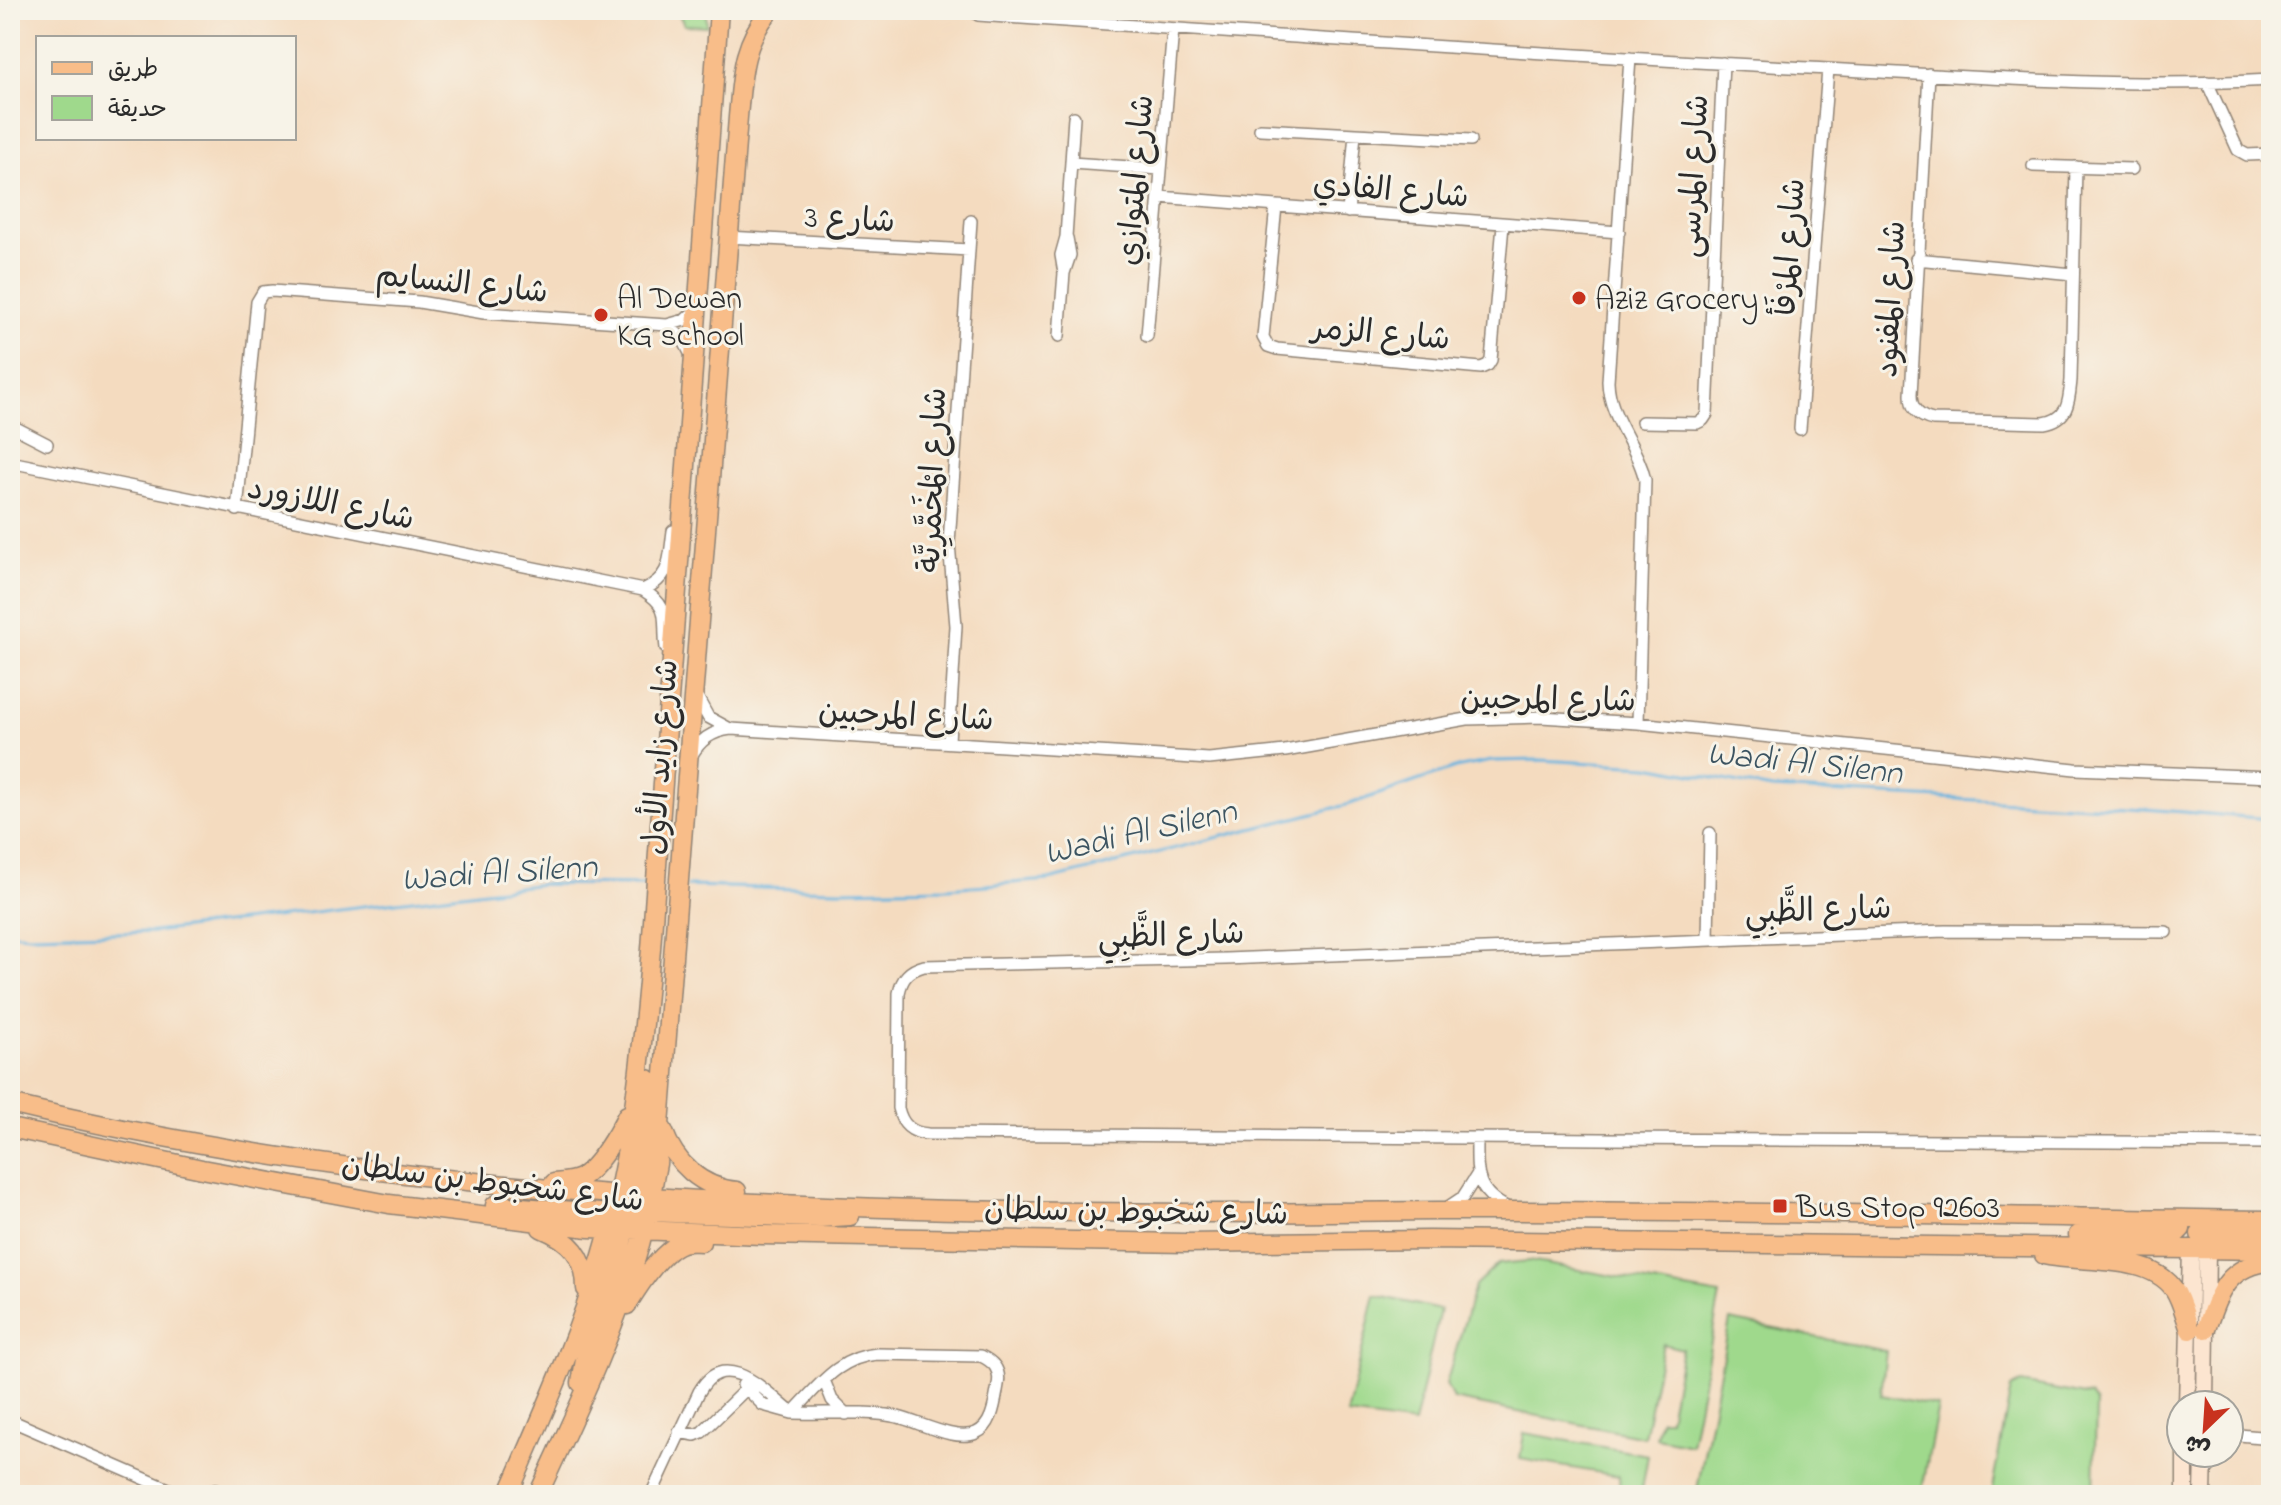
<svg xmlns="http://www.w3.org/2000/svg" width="2281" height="1505" viewBox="0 0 2281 1505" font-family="'Indie Flower','Playpen Sans Arabic',sans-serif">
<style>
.green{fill:#9fd98c;stroke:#65825c;stroke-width:2}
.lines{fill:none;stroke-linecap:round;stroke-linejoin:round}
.stream{stroke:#65b3df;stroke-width:3}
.minor-casing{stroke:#908375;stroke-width:14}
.secondary-casing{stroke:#908375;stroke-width:19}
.primary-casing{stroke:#908375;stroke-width:21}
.minor{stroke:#fff;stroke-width:11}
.secondary{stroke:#fce5d0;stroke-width:16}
.primary{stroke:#f8bd89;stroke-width:18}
.poi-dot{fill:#c8321e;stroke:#f7f3e8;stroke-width:3}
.labels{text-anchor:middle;stroke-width:6;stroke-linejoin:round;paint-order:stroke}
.street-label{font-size:32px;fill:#2b2b2b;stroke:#f7f3e8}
.poi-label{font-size:32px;fill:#2b2b2b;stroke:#f7f3e8;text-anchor:start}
.water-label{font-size:34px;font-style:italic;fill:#3c5461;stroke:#f7f3e8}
</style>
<rect width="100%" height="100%" fill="#f7f3e8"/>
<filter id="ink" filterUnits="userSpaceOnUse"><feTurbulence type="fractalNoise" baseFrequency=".0125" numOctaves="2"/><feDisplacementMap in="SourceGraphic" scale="16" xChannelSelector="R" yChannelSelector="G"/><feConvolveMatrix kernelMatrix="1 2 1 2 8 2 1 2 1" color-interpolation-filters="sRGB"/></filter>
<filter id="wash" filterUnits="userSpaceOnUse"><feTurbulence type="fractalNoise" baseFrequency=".006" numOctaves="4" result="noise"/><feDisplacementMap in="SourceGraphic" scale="32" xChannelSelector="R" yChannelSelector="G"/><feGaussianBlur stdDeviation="1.8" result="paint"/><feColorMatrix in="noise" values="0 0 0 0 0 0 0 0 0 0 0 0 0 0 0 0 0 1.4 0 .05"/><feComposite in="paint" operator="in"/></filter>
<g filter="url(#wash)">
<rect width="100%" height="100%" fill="#f4dbbf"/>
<path class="green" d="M677,10H706L707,26L684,25Z
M1529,1261L1720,1295L1691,1445L1656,1438L1660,1419H1669L1682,1349L1663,1344L1644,1437L1453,1399L1446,1384L1475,1286L1498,1264Z
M1375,1295L1440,1310L1414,1424L1347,1415Z
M1730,1320L1886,1351L1881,1395L1938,1406L1921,1495H1696Z
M2021,1383L2090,1396L2096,1404L2094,1495H1996L1992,1489L2011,1388Z
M1524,1433L1648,1455L1641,1495H1620L1619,1476L1520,1459Z"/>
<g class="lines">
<path class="stream" d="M687,886L839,890L948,888L1049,880L1350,804L1455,768L1492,761L1540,760L1649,766L1772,789L2145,809L2271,819
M10,933L29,935L153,932L542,884L647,885"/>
</g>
</g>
<g filter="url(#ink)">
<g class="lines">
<defs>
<path id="minor" d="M978,15C1248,34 1519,53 1790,67C1950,75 2111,89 2271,80
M1630,58L1608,381C1609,419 1637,444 1645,480L1638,723
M1929,74L1911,395C1911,409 1919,417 1933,420L2044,423C2069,419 2069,401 2071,380L2076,167
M2207,82L2238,150L2247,155L2271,154
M1260,129L1471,140
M1071,163L1160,169
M2033,166L2132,169
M1159,197L1619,232
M1276,206L1263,337L1268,346L1277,349L1481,368L1488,365L1491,360L1503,225
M1348,212L1355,134
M728,237L969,250
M1916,259L2073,274
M1064,273L1061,255L1066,237L1074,117
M667,325L683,339L691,355
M1059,336L1064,273L1070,255L1067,238
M1147,336L1173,29
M1642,422L1697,423L1703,420L1707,414L1723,63
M10,425L47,444
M1800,429L1828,69
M10,462L643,590C672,608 662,618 666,648
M237,510L257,302L263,292L272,291L419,302L484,313L667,325L685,320L696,310
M643,590C672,577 669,559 673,531
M696,695L708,717L730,729
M949,741L956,626L949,543L971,221
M691,757C699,740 712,731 731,729L1209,759L1285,751L1467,719L1541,717L1638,723L2075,769L2271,777
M2166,932L1945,931L1226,959L924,966C909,970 902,978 899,993L898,1108C902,1125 911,1133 928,1134C1376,1139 1823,1139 2271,1143
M1708,939L1710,833
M1477,1138C1477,1172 1474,1191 1508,1208
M1445,1209L1463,1197L1477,1175
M877,1354L981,1356C994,1362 1001,1370 998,1385C995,1401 993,1426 976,1433C956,1442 919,1422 898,1417C865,1410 826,1414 792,1413C818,1387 838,1357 877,1354Z
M824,1380L832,1400L846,1414
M743,1385L763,1405L792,1413
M10,1420L173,1491L205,1492
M679,1432L695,1435L702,1432L746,1389
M2229,1434L2271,1438
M2204,1474L2219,1453
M202,1495L215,1489L230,1495
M651,1495L699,1392C725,1345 767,1393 792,1413"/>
<path id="secondary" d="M2187,1405L2191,1248
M2205,1405L2207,1249
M2185,1495V1453
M2203,1495L2204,1453"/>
<path id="primary" d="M10,1104C406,1200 817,1212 1222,1213C1294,1213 1367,1211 1439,1211C1716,1210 1994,1217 2271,1220
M10,1128L202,1169L389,1204L589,1228L762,1235L1185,1243L1429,1240L2271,1250
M663,1130C675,1163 701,1188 737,1191
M554,1183C562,1182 572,1182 580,1178C598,1168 618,1133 627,1115
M495,1205L613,1214L625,1212
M634,1205L644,1136L648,1079
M541,1228C570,1240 586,1256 586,1289
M609,1229L627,1217L647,1212L819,1218L850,1216
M2200,1234L2271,1233
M2078,1235L2177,1233L2181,1229L2182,1223L2175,1219
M2044,1255C2084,1264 2148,1253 2174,1289C2182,1301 2185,1317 2190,1330
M627,1305C638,1287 662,1250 682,1243C688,1241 695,1242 701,1242
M2206,1329C2219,1292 2227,1266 2271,1261
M581,1383L586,1354L620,1250L627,1220
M508,1495C546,1408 586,1319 610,1227C634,1136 643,1042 651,949L719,10
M538,1495C574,1416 612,1338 637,1255C646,1225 651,1194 657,1164L738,117C742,74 742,45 770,10"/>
</defs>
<use href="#minor" class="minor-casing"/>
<use href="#secondary" class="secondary-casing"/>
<use href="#primary" class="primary-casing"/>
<use href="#minor" class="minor"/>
<use href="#secondary" class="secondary"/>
<use href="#primary" class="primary"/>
</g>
</g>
<g class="poi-dot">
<circle cx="1579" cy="298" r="8"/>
<circle cx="601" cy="315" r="8"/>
<rect x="1772" y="1198" width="16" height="16" rx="4"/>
</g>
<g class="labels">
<g class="street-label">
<text transform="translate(1692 176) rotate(-87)" y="11">شارع المرسى</text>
<text transform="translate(1134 180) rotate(-85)" y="11">شارع المتوازي</text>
<text transform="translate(1391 189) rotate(5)" y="11">شارع الفادي</text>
<text transform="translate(850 218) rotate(3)" y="11">شارع 3</text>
<text transform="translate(1788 247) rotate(-86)" y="11">شارع المرْفَأ</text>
<text transform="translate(462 282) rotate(6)" y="11">شارع النسايم</text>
<text transform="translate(1889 299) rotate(-87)" y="11">شارع المفنود</text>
<text transform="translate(1381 332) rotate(5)" y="11">شارع الزمر</text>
<text transform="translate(931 480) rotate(-88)" y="11">شارع المْخَمَّرِيَّة</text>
<text transform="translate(331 502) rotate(11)" y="11">شارع اللازورد</text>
<text transform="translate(1548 698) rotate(1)" y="11">شارع المرحبين</text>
<text transform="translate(906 714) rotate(3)" y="11">شارع المرحبين</text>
<text transform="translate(659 757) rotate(-86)" y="11">شارع زايد الأول</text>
<text transform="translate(1818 909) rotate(-2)" y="11">شارع الظَّبِي</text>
<text transform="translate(1171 934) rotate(-2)" y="11">شارع الظَّبِي</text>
<text transform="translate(493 1181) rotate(7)" y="11">شارع شخبوط بن سلطان</text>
<text transform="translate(1136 1210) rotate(1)" y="11">شارع شخبوط بن سلطان</text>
</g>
<g class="poi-label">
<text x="617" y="308">Al Dewan<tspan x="617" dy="37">KG school</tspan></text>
<text x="1595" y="309">Aziz Grocery</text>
<text x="1796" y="1217">Bus Stop 92603</text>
</g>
<g class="water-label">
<text transform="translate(1805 761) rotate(6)" y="12">Wadi Al Silenn</text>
<text transform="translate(1140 830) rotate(-13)" y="12">Wadi Al Silenn</text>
<text transform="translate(499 871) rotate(-4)" y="12">Wadi Al Silenn</text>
</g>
</g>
<rect width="2281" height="1505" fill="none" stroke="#f7f3e8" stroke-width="40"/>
<rect x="36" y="36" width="260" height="104" fill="#f7f3e8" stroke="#a5a39c" stroke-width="2"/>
<rect x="52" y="62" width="40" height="12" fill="#f8bd89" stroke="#a5a39c" stroke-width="2"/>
<text x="108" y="76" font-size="24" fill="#2b2b2b">طريق</text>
<rect x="52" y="96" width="40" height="24" fill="#9fd98c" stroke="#a5a39c" stroke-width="2"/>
<text x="108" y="116" font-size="24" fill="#2b2b2b">حديقة</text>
<g transform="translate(2205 1429) rotate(205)"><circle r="38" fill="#f7f3e8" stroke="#a5a39c" stroke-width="2"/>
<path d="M0-6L14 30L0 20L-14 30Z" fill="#c8321e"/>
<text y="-12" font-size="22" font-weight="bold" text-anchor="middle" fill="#2b2b2b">ش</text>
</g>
</svg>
